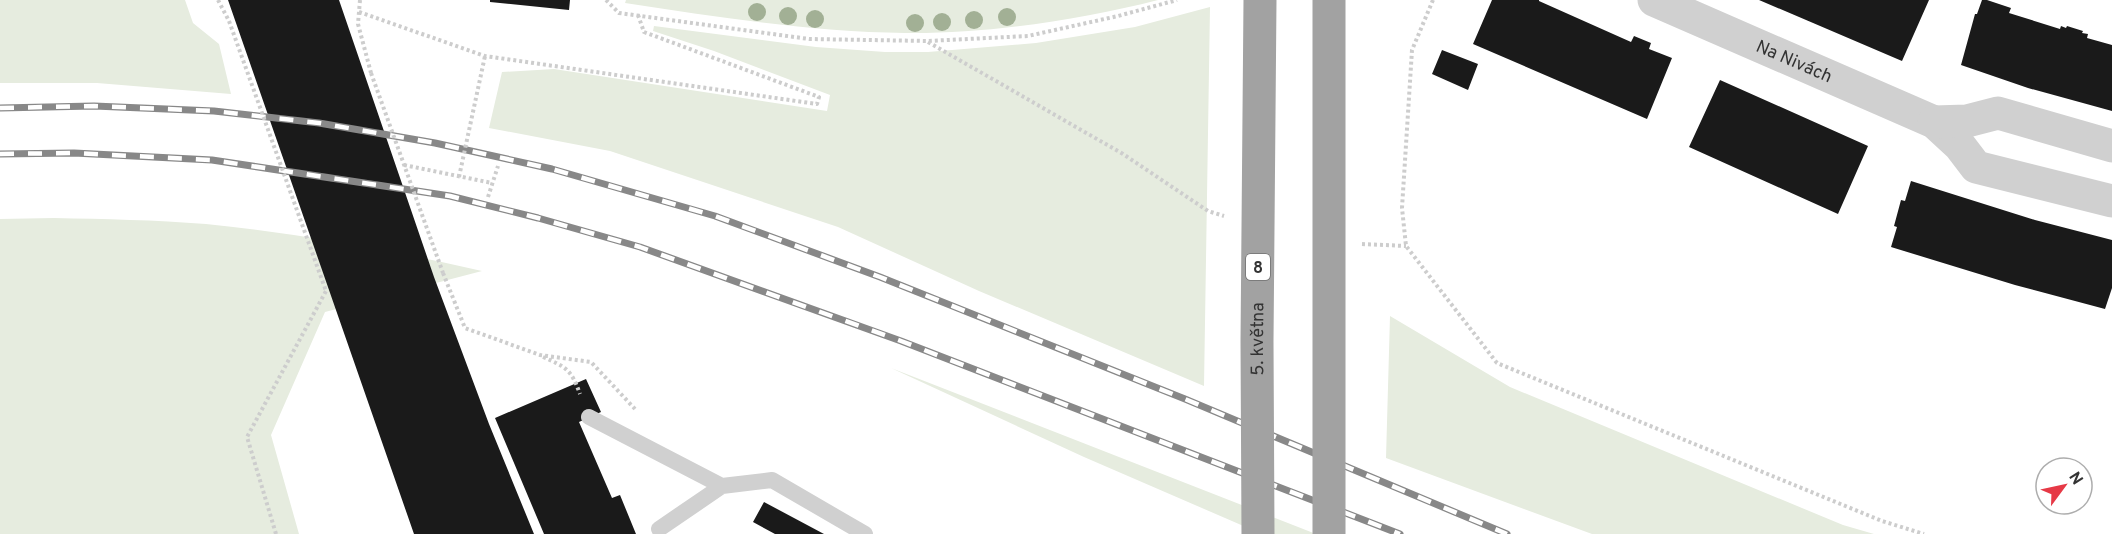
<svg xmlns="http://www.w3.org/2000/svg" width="2112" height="534" viewBox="0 0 2112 534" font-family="Overpass,sans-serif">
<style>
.green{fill:#e6ecdf}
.building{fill:#1a1a1a}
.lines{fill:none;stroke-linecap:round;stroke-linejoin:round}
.path{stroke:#cdcdcd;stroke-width:4;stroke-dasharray:3 3;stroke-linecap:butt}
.service{stroke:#d0d0d0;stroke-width:16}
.minor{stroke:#d0d0d0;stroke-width:33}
.rail-casing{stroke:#888;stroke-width:7}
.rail{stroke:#fff;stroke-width:4.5;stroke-dasharray:14;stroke-linecap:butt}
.path-bridge{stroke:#cdcdcd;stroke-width:4;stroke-dasharray:3 3;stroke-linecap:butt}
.trunk-bridge{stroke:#a2a2a2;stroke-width:33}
.tree{fill:#a2b095}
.labels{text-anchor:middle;stroke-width:6;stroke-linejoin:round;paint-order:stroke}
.shield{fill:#fff;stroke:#707070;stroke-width:1.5}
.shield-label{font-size:16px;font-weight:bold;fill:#333}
.street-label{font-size:18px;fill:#333;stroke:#fff}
</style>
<rect width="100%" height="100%" fill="#fff"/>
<path class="green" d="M0,0H185L193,23L219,44L231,94L97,83H0Z
M626,0H1158C1080,20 986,34 905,33C811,32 718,17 625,3Z
M1210,7L1204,386L979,291L838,227L610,151L489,128L502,72L554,69L827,111L830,95L714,51L653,31L654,26L816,47L885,52H928L1036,43L1135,27Z
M54,218C105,219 155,220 206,224C298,233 391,250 482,271L325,312L271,435L299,534H0V219Z
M1390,316L1510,387L1843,525L1874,534H1592L1386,458Z
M891,368L1316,534H1262L1084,457Z"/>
<path class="building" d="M228,0H339L434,277L489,424L534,534H414Z
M490,0H570L569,10L490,2Z
M1492,0H1539V1L1631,42L1634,36L1651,43L1649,49L1672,58L1647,119L1473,44Z
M1759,0H1929L1902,61Z
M1982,0H1987L2011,8L2009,13L2060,29L2061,26L2066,28L2067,26L2083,31L2082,33L2088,34L2087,38L2112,45V111L2028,88L1961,65L1975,14H1977Z
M1442,50L1478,64L1468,90L1432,74Z
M1720,80L1868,146L1838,214L1689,147Z
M1911,181L2035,220L2112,240V288L2105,309L2015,285L1891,247L1897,227L1894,226L1901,200L1905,201Z
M586,379L601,412L579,422L612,498L620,495L636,534H544L495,418Z
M764,502L824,534H775L753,522Z"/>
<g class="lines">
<path class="path" d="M218,0L229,21
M360,0L358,24L371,73
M606,0L619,13L809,39L928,41L1028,36L1118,16L1177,0
M1433,0L1412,50L1402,208L1406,246L1497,363L1882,521L1924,534
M359,12L485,56L817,104L819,97L644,32L638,15
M928,42L1123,154L1208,211L1224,216
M404,165L492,183
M488,197L498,166
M1362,244L1406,246
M443,273L465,328L540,355L591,362L635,409
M543,357C566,367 571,369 580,394
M276,534L247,437L326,291"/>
<path class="service" d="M589,417L722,486
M659,529L722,486L772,480L865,534"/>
<g class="minor">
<path id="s1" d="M1654,0L1934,122L1960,146L1976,167L2112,201"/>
<path d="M1934,122L1967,121L1998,113L2112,146"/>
</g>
<defs>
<path id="rail" d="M0,108L94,106L214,111L319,123L435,143L552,169L715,216L880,277L1185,399L1507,534
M0,154L74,153L212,160L450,196L538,218L640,247L901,341L1400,534"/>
</defs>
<use href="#rail" class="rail-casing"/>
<use href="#rail" class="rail"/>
<path class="path-bridge" d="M229,21L326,291
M371,73L443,273
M459,177L485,56"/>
<g class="trunk-bridge">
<path id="s2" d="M1258,534L1257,341L1260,0"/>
<path d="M1329,534V0"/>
</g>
</g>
<g class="tree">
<circle cx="757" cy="12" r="9"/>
<circle cx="788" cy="16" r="9"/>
<circle cx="1007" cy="17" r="9"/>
<circle cx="815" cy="19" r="9"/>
<circle cx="974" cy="20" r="9"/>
<circle cx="942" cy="22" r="9"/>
<circle cx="915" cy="23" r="9"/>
</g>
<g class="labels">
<rect class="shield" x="1246" y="254" width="24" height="26" rx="4.5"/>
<g class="shield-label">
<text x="1258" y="273">8</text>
</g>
<g class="street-label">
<text dy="6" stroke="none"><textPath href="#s1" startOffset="153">Na Nivách</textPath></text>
<text dy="6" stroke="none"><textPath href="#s2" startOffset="195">5. května</textPath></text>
</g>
</g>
<g transform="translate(2064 486) rotate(57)"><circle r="28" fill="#ffffff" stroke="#adadad" stroke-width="1.5"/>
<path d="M0-4.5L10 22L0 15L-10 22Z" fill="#e63946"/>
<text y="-9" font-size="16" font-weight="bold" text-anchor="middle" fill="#333333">N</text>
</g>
</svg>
